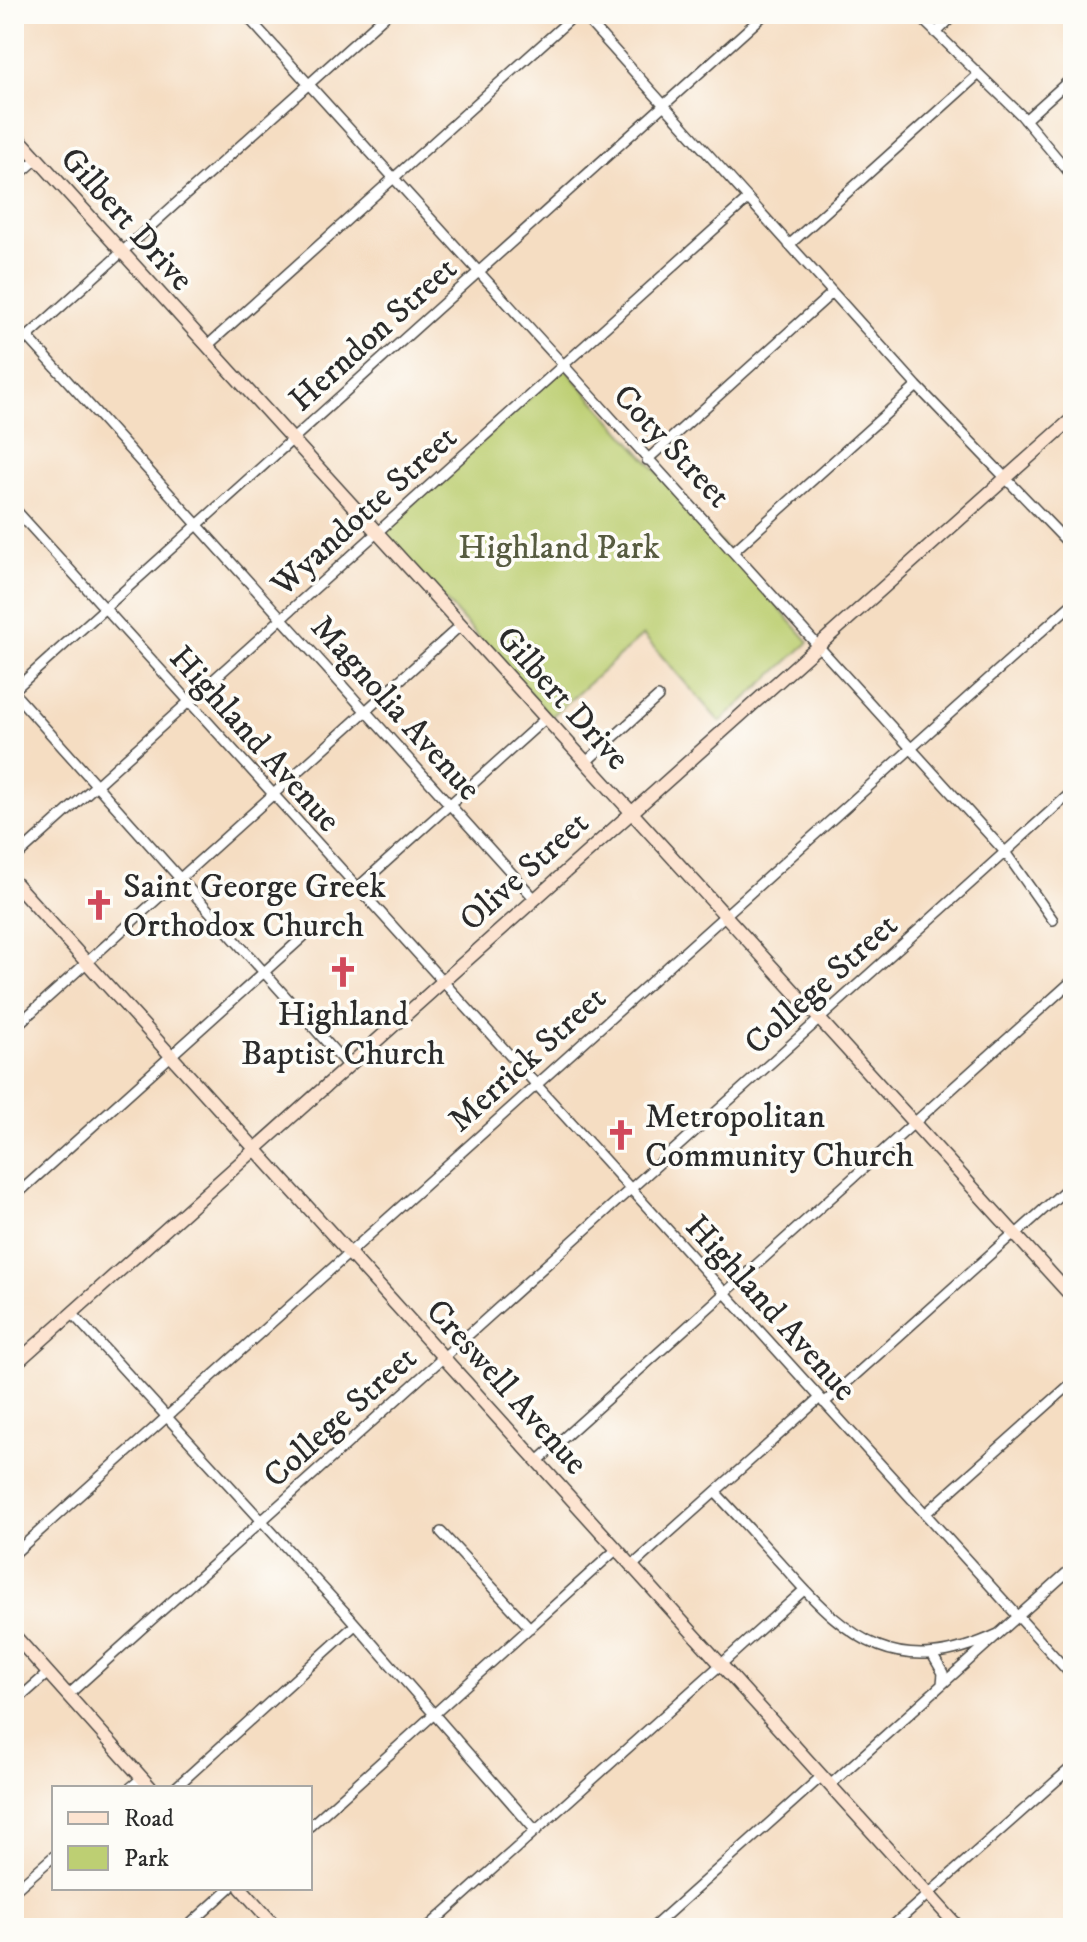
<svg xmlns="http://www.w3.org/2000/svg" width="1087" height="1942" viewBox="0 0 1087 1942" font-family="'IM FELL DW Pica',serif">
<style>
.green{fill:#bdcf73;stroke:#747d4f;stroke-width:2}
.lines{fill:none;stroke-linecap:round;stroke-linejoin:round}
.street-casing{stroke:#494642;stroke-width:12}
.secondary-casing{stroke:#494642;stroke-width:15}
.street{stroke:#fff;stroke-width:9}
.secondary{stroke:#fde4d1;stroke-width:12}
.labels{text-anchor:middle;stroke-width:7;stroke-linejoin:round;paint-order:stroke}
.street-label{font-size:34px;fill:#2b2b2b;stroke:#fdfcf7}
.park-label{font-size:34px;fill:#575c41;stroke:#fdfcf7}
.poi-label{font-size:34px;fill:#2b2b2b;stroke:#fdfcf7;text-anchor:start}
</style>
<rect width="100%" height="100%" fill="#fdfcf7"/>
<filter id="ink" filterUnits="userSpaceOnUse"><feTurbulence type="fractalNoise" baseFrequency=".0125" numOctaves="2"/><feDisplacementMap in="SourceGraphic" scale="16" xChannelSelector="R" yChannelSelector="G"/><feConvolveMatrix kernelMatrix="1 2 1 2 8 2 1 2 1" color-interpolation-filters="sRGB"/></filter>
<filter id="wash" filterUnits="userSpaceOnUse"><feTurbulence type="fractalNoise" baseFrequency=".006" numOctaves="4" result="noise"/><feDisplacementMap in="SourceGraphic" scale="32" xChannelSelector="R" yChannelSelector="G"/><feGaussianBlur stdDeviation="1.8" result="paint"/><feColorMatrix in="noise" values="0 0 0 0 0 0 0 0 0 0 0 0 0 0 0 0 0 1.4 0 .05"/><feComposite in="paint" operator="in"/></filter>
<g filter="url(#wash)">
<rect width="100%" height="100%" fill="#f5ddc2"/>
<path class="green" d="M564,367L809,642L720,722L643,635L551,717L382,531Z"/>
</g>
<g filter="url(#ink)">
<g class="lines">
<defs>
<path id="street" d="M245,14L1005,852L1053,920
M582,14L917,386L1073,548
M917,14L1021,115L1073,177
M936,33L955,14
M1025,120L1073,77
M14,179L37,159
M789,245L979,74
M28,337L534,898
M207,346L576,14
M14,349L387,14
M647,460L832,293
M14,508L1073,1677
M735,550L917,386
M14,690L765,14
M14,693L347,1065
M586,762L658,697
M14,859L748,199
M357,888L546,718
M14,1028L461,625
M14,1197L303,937
M1015,1235L1073,1183
M72,1313L344,1611L536,1831
M824,1403L1014,1233
M538,1461L1073,980
M715,1492C739,1517 762,1543 786,1569C850,1642 899,1680 998,1634
M925,1514L1073,1382
M441,1532L530,1628
M14,1554L1073,603
M632,1566L820,1398
M932,1654L943,1673L942,1684
M68,1695L1073,791
M14,1703L48,1673
M830,1785L1073,1567
M130,1788L142,1778
M175,1788L355,1625
M310,1826L617,1549
M14,1891L54,1856
M186,1928L230,1888
M427,1928L804,1590
M652,1928L822,1776
M890,1928L1073,1766"/>
<path id="secondary" d="M14,133L1073,1298
M14,882L959,1928
M14,1365L1073,418
M14,1635L151,1788
M241,1888L277,1928"/>
</defs>
<use href="#street" class="street-casing"/>
<use href="#secondary" class="secondary-casing"/>
<use href="#street" class="street"/>
<use href="#secondary" class="secondary"/>
</g>
</g>
<defs>
<symbol id="church-bare" viewBox="-9 -9 18 18"><path d="M-1.2-6h2.4v3.5h3.3v2.4h-3.3V6h-2.4V-.1h-3.3v-2.4h3.3Z" fill="#d1495b" stroke="#fdfcf7" stroke-width="2.5" paint-order="stroke"/></symbol>
</defs>
<g fill-rule="evenodd">
<use href="#church-bare" x="77" y="883" width="44" height="44"/>
<use href="#church-bare" x="321" y="950" width="44" height="44"/>
<use href="#church-bare" x="599" y="1113" width="44" height="44"/>
</g>
<g class="labels">
<g class="street-label">
<text transform="translate(128 218) rotate(48)" y="12">Gilbert Drive</text>
<text transform="translate(372 333) rotate(-42)" y="12">Herndon Street</text>
<text transform="translate(673 445) rotate(47)" y="12">Coty Street</text>
<text transform="translate(363 510) rotate(-42)" y="12">Wyandotte Street</text>
<text transform="translate(564 697) rotate(48)" y="12">Gilbert Drive</text>
<text transform="translate(397 707) rotate(48)" y="12">Magnolia Avenue</text>
<text transform="translate(256 738) rotate(48)" y="12">Highland Avenue</text>
<text transform="translate(523 870) rotate(-42)" y="12">Olive Street</text>
<text transform="translate(820 983) rotate(-42)" y="12">College Street</text>
<text transform="translate(526 1058) rotate(-42)" y="12">Merrick Street</text>
<text transform="translate(772 1307) rotate(48)" y="12">Highland Avenue</text>
<text transform="translate(508 1386) rotate(48)" y="12">Creswell Avenue</text>
<text transform="translate(339 1416) rotate(-42)" y="12">College Street</text>
</g>
<g class="park-label">
<text x="559" y="558">Highland Park</text>
</g>
<g class="poi-label">
<text x="123" y="897">Saint George Greek<tspan x="123" dy="39">Orthodox Church</tspan></text>
<text x="343" y="1025" text-anchor="middle">Highland<tspan x="343" dy="39">Baptist Church</tspan></text>
<text x="645" y="1127">Metropolitan<tspan x="645" dy="39">Community Church</tspan></text>
</g>
</g>
<rect width="1087" height="1942" fill="none" stroke="#fdfcf7" stroke-width="48"/>
<rect x="52" y="1786" width="260" height="104" fill="#fdfcf7" stroke="#a9a8a5" stroke-width="2"/>
<rect x="68" y="1812" width="40" height="12" fill="#fde4d1" stroke="#a9a8a5" stroke-width="2"/>
<text x="124" y="1826" font-size="24" fill="#2b2b2b">Road</text>
<rect x="68" y="1846" width="40" height="24" fill="#bdcf73" stroke="#a9a8a5" stroke-width="2"/>
<text x="124" y="1866" font-size="24" fill="#2b2b2b">Park</text>
</svg>
